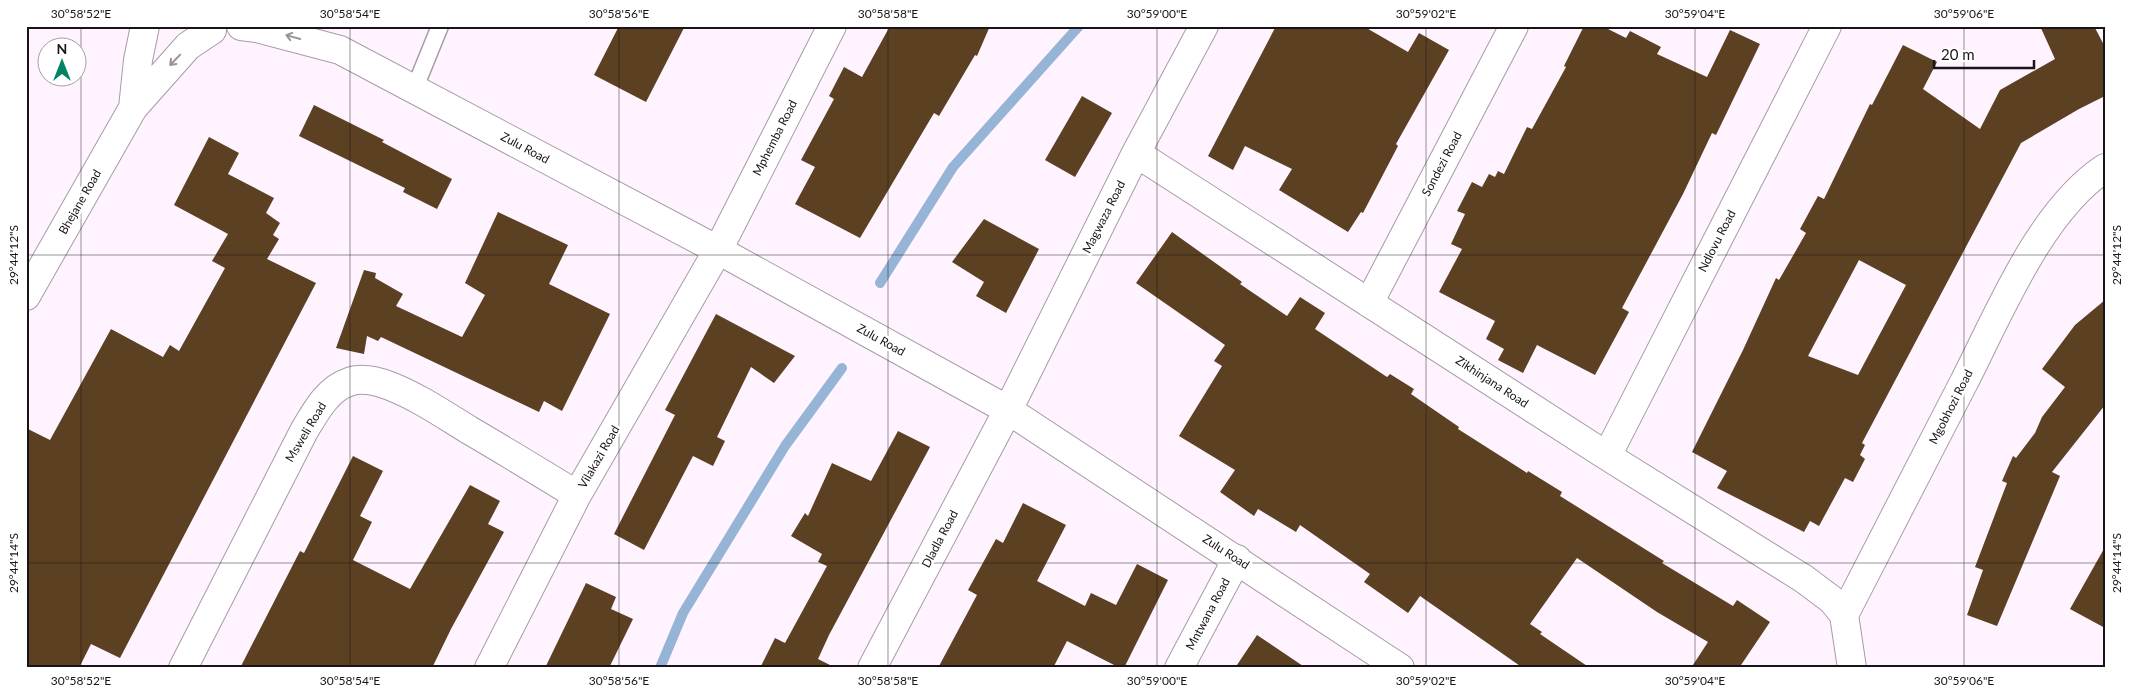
<svg xmlns="http://www.w3.org/2000/svg" width="2131" height="694" viewBox="0 0 2131 694" font-family="Lato,sans-serif">
<style>
.lines{fill:none;stroke-linecap:round;stroke-linejoin:round}
.stream{stroke:#96b4d5;stroke-width:10}
.building{fill:#5b4022;fill-rule:evenodd}
.service-casing{stroke:#a79ba8;stroke-width:19}
.minor-casing{stroke:#a79ba8;stroke-width:30}
.tertiary-casing{stroke:#a79ba8;stroke-width:30}
.service{stroke:#fff;stroke-width:16}
.minor{stroke:#fff;stroke-width:28}
.tertiary{stroke:#fff;stroke-width:28}
.oneway{stroke:#979597}
.ticks{fill:none;stroke:#181418;stroke-width:1;stroke-opacity:0.45}
.labels{text-anchor:middle;stroke-width:5;stroke-linejoin:round;paint-order:stroke}
.street-label{font-size:12px;fill:#181418;stroke:#fff}
.neatline{fill:none;stroke:#181418;stroke-width:2}
.ticks-label{font-size:12px;text-anchor:middle;fill:#181418}
</style>
<rect width="100%" height="100%" fill="#fef3ff"/>
<g class="lines">
<path class="stream" d="M880,283L953,167L1079,26
M660,668L683,613L785,446L842,368"/>
</g>
<path class="building" d="M619,26H685L646,102L594,75Z
M890,26H990L977,56L975,55L939,116L934,113L860,238L795,204L815,167L801,160L834,99L829,96L844,67L862,77Z
M1276,26H1363L1408,52L1419,33L1449,50L1396,144L1398,146L1363,213L1361,212L1348,232L1279,190L1292,169L1245,146L1233,170L1208,156Z
M1584,26H1602L1626,38L1630,31L1661,47L1657,54L1707,77L1730,30L1760,44L1716,135L1712,133L1683,194L1622,308L1629,312L1595,375L1537,345L1523,373L1498,360L1504,349L1486,339L1495,321L1439,292L1462,249L1451,244L1465,214L1457,211L1472,182L1482,187L1489,174L1495,177L1498,171L1504,174L1527,127L1532,129L1566,67L1564,66Z
M2040,26H2094L2105,47V96L2079,109L2021,143L1862,443L1865,445L1860,455L1865,459L1853,482L1845,478L1819,526L1810,521L1804,532L1717,488L1727,471L1692,452L1743,350L1776,278L1779,280L1806,233L1800,229L1818,196L1824,199L1870,104L1872,105L1903,45L1937,62L1923,89L1980,129L2000,90L2055,59ZM1859,260L1906,285L1858,375L1808,356Z
M1082,96L1112,113L1075,177L1045,160Z
M314,105L384,140L382,142L452,179L437,209L403,192L405,188L299,136Z
M209,137L239,153L228,174L274,198L266,213L280,223L273,235L279,239L267,259L316,283L120,658L91,644L79,668H26V428L50,440L111,329L163,357L170,345L179,351L225,268L212,261L228,234L174,205Z
M498,212L568,245L549,284L610,314L562,411L544,401L539,412L381,337L378,341L367,336L364,354L336,348L364,270L376,273L375,278L403,294L396,306L462,337L485,295L465,283Z
M984,219L1039,249L1006,313L976,296L984,282L952,262Z
M1172,232L1242,282L1240,284L1287,316L1300,297L1325,313L1315,329L1387,377L1390,374L1414,389L1411,394L1459,427L1458,429L1527,473L1528,471L1562,492L1560,496L1664,561L1662,563L1733,606L1737,600L1770,622L1739,668H1691L1708,642L1657,612L1577,558L1530,624L1542,632L1540,634L1590,668H1523L1420,596L1408,613L1364,582L1370,574L1300,525L1296,532L1258,509L1254,516L1220,492L1235,470L1179,436L1222,366L1214,361L1225,345L1136,283Z
M2105,300V405L2052,472L2060,476L1997,626L1967,615L1983,570L1975,567L2007,483L2002,481L2013,456L2016,458L2035,433L2042,417L2065,387L2042,369L2075,325Z
M716,314L795,356L774,383L751,367L717,437L725,441L713,466L693,456L644,550L614,534L675,415L665,410Z
M898,431L930,447L829,635L818,659L836,668H760L775,638L785,643L827,566L818,562L822,554L791,536L805,513L808,516L832,463L871,481Z
M353,456L383,471L360,516L372,522L353,560L410,589L470,485L500,501L488,524L504,532L451,629L432,668H240L300,551L304,553Z
M1023,503L1066,525L1037,581L1085,606L1091,593L1116,605L1137,564L1168,580L1124,668H1120L1067,641L1053,668H938L977,595L968,590L996,539L1003,543Z
M2105,547V628L2070,609Z
M586,583L616,597L611,609L633,619L609,668H545Z
M1257,635L1306,668H1235Z"/>
<g class="lines">
<defs>
<path id="service" d="M414,90L440,26"/>
<path id="minor" d="M1136,153L1607,456L1804,579L1832,600L1844,615
M1369,303L1514,26
M1607,456L1827,26
M183,668L304,431C315,413 327,389 349,382C362,377 377,381 390,386C418,397 443,414 469,430C505,451 541,473 577,495
M489,668L577,495L718,250L832,26
M872,668L1008,410L1136,153L1204,26
M1179,668L1237,559
M1852,668L1844,615C1884,537 1924,459 1964,382C1999,314 2040,211 2105,168"/>
<path id="tertiary" d="M241,26L257,28L340,50L718,250L1008,410L1400,668
M133,108L138,60L145,26
M26,296L133,108L188,46L212,30"/>
</defs>
<use href="#service" class="service-casing"/>
<use href="#minor" class="minor-casing"/>
<use href="#tertiary" class="tertiary-casing"/>
<use href="#service" class="service"/>
<use href="#minor" class="minor"/>
<use href="#tertiary" class="tertiary"/>
</g>
<defs><path id="oneway-shaft" d="M-6 0H5M1.5-3L5.5 0L1.5 3" fill="none" stroke-width="1.6" stroke-linecap="round" stroke-linejoin="round" transform="scale(1.25)"/></defs>
<g class="oneway">
<use href="#oneway-shaft" transform="translate(293 37) rotate(-165)"/>
<use href="#oneway-shaft" transform="translate(175 60) rotate(134)"/>
</g>
<path class="ticks" d="M81,26V668M350,26V668M619,26V668M888,26V668M1157,26V668M1426,26V668M1695,26V668M1964,26V668M26,255H2105M26,563H2105"/>
<g class="labels">
<g class="street-label">
<text transform="translate(775 138) rotate(-63)" y="4">Mphemba Road</text>
<text transform="translate(525 148) rotate(28)" y="4">Zulu Road</text>
<text transform="translate(1442 164) rotate(-62)" y="4">Sondezi Road</text>
<text transform="translate(80 202) rotate(-60)" y="4">Bhejane Road</text>
<text transform="translate(1104 217) rotate(-63)" y="4">Magwaza Road</text>
<text transform="translate(1717 241) rotate(-63)" y="4">Ndlovu Road</text>
<text transform="translate(881 340) rotate(29)" y="4">Zulu Road</text>
<text transform="translate(1492 382) rotate(33)" y="4">Zikhinjana Road</text>
<text transform="translate(1951 407) rotate(-63)" y="4">Mgobhozi Road</text>
<text transform="translate(306 432) rotate(-59)" y="4">Msweli Road</text>
<text transform="translate(599 457) rotate(-60)" y="4">Vilakazi Road</text>
<text transform="translate(940 539) rotate(-62)" y="4">Dladla Road</text>
<text transform="translate(1226 552) rotate(33)" y="4">Zulu Road</text>
<text transform="translate(1208 614) rotate(-62)" y="4">Mntwana Road</text>
</g>
</g>
<rect width="2131" height="694" fill="none" stroke="#ffffff" stroke-width="55"/>
<g transform="translate(62 62)"><circle r="24" fill="#ffffff" stroke="#a3a1a3"/>
<path d="M0-4L9 19L0 12L-9 19Z" fill="#018466"/>
<text y="-8" font-size="14" font-weight="bold" text-anchor="middle" fill="#181418">N</text>
</g>
<path d="M1934 60v8h100v-8" fill="none" stroke="#181418" stroke-width="2.5"/>
<text x="1941" y="60" font-size="15" fill="#181418" stroke="#ffffff" stroke-width="4" paint-order="stroke">20 m</text>
<rect x="28" y="28" width="2076" height="638" class="neatline"/>
<g class="ticks-label">
<text x="81" y="18">30°58'52"E</text>
<text x="350" y="18">30°58'54"E</text>
<text x="619" y="18">30°58'56"E</text>
<text x="888" y="18">30°58'58"E</text>
<text x="1157" y="18">30°59'00"E</text>
<text x="1426" y="18">30°59'02"E</text>
<text x="1695" y="18">30°59'04"E</text>
<text x="1964" y="18">30°59'06"E</text>
<text transform="translate(14 255) rotate(-90)" y="4">29°44'12"S</text>
<text transform="translate(2117 255) rotate(-90)" y="4">29°44'12"S</text>
<text transform="translate(14 563) rotate(-90)" y="4">29°44'14"S</text>
<text transform="translate(2117 563) rotate(-90)" y="4">29°44'14"S</text>
<text x="81" y="685">30°58'52"E</text>
<text x="350" y="685">30°58'54"E</text>
<text x="619" y="685">30°58'56"E</text>
<text x="888" y="685">30°58'58"E</text>
<text x="1157" y="685">30°59'00"E</text>
<text x="1426" y="685">30°59'02"E</text>
<text x="1695" y="685">30°59'04"E</text>
<text x="1964" y="685">30°59'06"E</text>
</g>
</svg>
